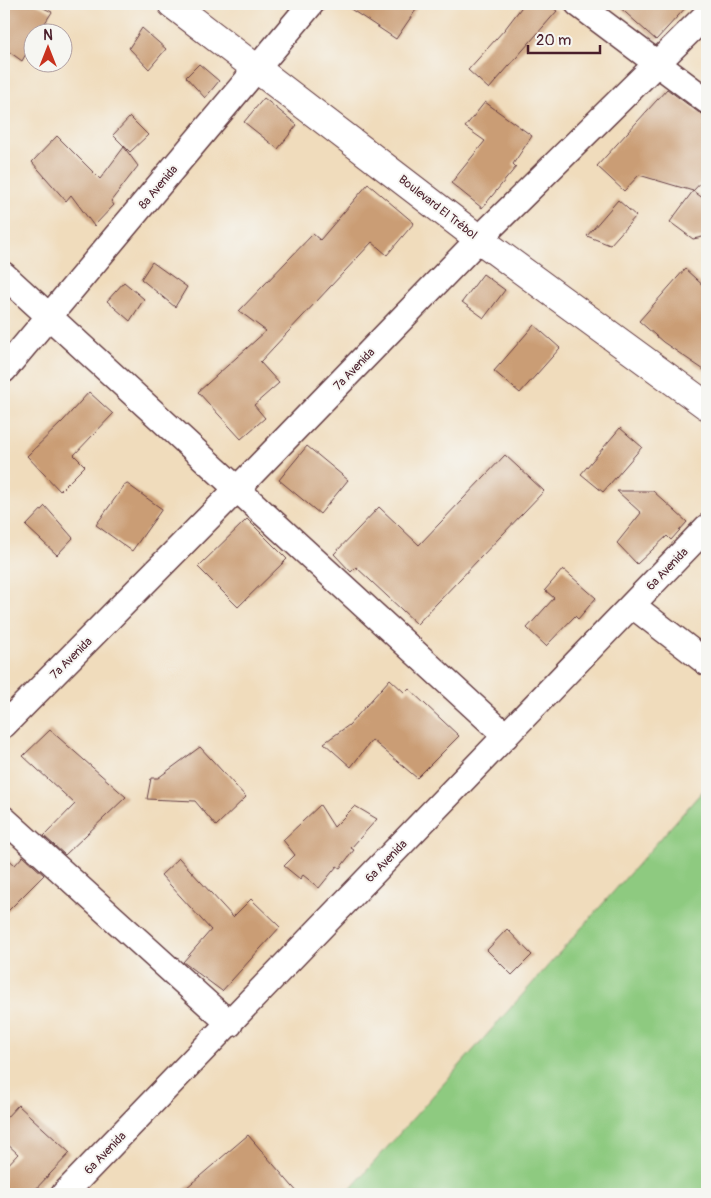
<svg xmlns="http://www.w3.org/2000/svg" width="711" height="1198" viewBox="0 0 711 1198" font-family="Pangolin,sans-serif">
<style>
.green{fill:#8eca80;stroke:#6c7456}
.building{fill:#ca9d74}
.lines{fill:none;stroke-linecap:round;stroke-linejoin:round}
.minor-casing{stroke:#633b41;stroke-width:28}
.secondary-casing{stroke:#633b41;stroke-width:30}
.minor{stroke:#fff;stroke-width:25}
.secondary{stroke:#fff;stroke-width:28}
.labels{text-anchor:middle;stroke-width:4;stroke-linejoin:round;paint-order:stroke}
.street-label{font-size:12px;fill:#4a1f2b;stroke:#f6f6f2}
</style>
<rect width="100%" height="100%" fill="#f6f6f2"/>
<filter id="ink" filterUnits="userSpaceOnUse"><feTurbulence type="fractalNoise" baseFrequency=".02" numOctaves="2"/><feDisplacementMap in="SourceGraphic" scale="10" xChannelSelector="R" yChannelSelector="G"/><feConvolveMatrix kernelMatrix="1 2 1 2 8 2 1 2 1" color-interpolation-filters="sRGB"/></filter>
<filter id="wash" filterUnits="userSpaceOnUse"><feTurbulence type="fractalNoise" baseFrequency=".0096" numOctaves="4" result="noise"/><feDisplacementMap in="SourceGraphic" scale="20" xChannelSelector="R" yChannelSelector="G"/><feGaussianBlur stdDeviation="1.12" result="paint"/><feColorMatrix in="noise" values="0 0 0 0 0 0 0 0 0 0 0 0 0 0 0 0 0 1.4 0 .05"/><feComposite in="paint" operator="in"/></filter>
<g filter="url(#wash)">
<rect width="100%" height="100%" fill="#f0dcbc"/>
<path class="green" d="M707,786V1194H346Z"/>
<g id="blocks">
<path class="building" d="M4,4H35L52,12L39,32H32V43L22,61L4,48Z
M343,4H420L396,39Z
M524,4H547L557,11L489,89L468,70L505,29Z
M616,4H689L656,40Z
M142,28L166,49L149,69L129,48Z
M199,64L219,81L205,98L186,77Z
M667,89L698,112L707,116V176L693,191L639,175L624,191L597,166Z
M264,98L297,125L278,149L244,122Z
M485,102L532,136L513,164L516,167L482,208L451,183L485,141L465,127Z
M130,117L148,135L130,152L113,135Z
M57,136L100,179L124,147L138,166L111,201L114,205L94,226L71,195L66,201L32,162Z
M368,184L414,223L387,255L372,242L260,362L279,383L254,405L265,418L241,439L198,392L266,331L239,311L313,234L320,240Z
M693,191L707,201V236L693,239L670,222Z
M618,200L636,216L610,245L587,236Z
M152,262L187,287L175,307L141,279Z
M685,269L707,289V372L663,342L639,321Z
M483,274L505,290L484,318L462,302Z
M124,282L144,299L130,321L107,301Z
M534,325L560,348L520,393L494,371Z
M89,392L113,414L74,455L85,466L60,491L27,456L63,421Z
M620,428L642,447L603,492L581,474Z
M307,446L348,480L320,514L279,480Z
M505,455L544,491L417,624L356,567L351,572L334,554L379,507L419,545Z
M126,483L162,509L132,551L96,525Z
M617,491H653L687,522L671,540L667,536L637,564L617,543L641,513Z
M45,506L73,538L57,555L26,526Z
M247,519L287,559L238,607L198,567Z
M563,569L596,598L578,619L575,616L546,646L527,628L554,598L545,590Z
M390,679L405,693L409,689L459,736L417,778L372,740L351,767L324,743L349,725Z
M50,730L126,797L65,855L44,836L75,804L23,756Z
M200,747L246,797L216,826L195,801L147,799L151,778H158Z
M320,805L334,827L355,806L377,819L351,848L354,850L340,868L337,866L319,888L303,875L300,879L284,866L295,855L283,840Z
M4,855L15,865L23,856L44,875L4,915Z
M179,858L233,917L251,899L280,927L222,991L183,962L211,930L161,875Z
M507,929L532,955L512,975L487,950Z
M18,1105L70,1153L31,1194H4V1169L18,1154L4,1141V1120Z
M248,1135L299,1194H179Z"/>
</g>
</g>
<g filter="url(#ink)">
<use href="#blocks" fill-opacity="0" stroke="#633b41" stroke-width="1"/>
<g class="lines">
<defs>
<path id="minor" d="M578,4L707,101
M4,275L506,736
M4,370L311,4
M632,605L707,663
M4,725L237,489L479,239L707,14
M4,819L230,1024
M64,1194L707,527"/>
<path id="secondary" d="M172,4L479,239L707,406"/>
</defs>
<use href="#minor" class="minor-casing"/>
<use href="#secondary" class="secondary-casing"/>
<use href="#minor" class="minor"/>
<use href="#secondary" class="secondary"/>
</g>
</g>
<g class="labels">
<g class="street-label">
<text transform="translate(158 187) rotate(-50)" y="4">8a Avenida</text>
<text transform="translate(438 207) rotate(38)" y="4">Boulevard El Trébol</text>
<text transform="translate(354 369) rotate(-46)" y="4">7a Avenida</text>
<text transform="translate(667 569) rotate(-46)" y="4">6a Avenida</text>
<text transform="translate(71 658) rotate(-45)" y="4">7a Avenida</text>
<text transform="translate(386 861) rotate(-46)" y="4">6a Avenida</text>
<text transform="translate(105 1153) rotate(-46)" y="4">6a Avenida</text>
</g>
</g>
<rect width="711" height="1198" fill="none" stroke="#f6f6f2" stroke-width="20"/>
<g transform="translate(48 48)"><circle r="24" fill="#f6f6f2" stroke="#b1a0a2"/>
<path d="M0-4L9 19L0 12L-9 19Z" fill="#c8321e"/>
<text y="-8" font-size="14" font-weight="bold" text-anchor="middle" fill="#4a1f2b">N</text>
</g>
<path d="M528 45v8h72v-8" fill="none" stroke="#4a1f2b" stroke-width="2.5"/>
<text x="536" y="45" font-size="15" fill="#4a1f2b" stroke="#f6f6f2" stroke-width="4" paint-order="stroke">20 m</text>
</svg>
